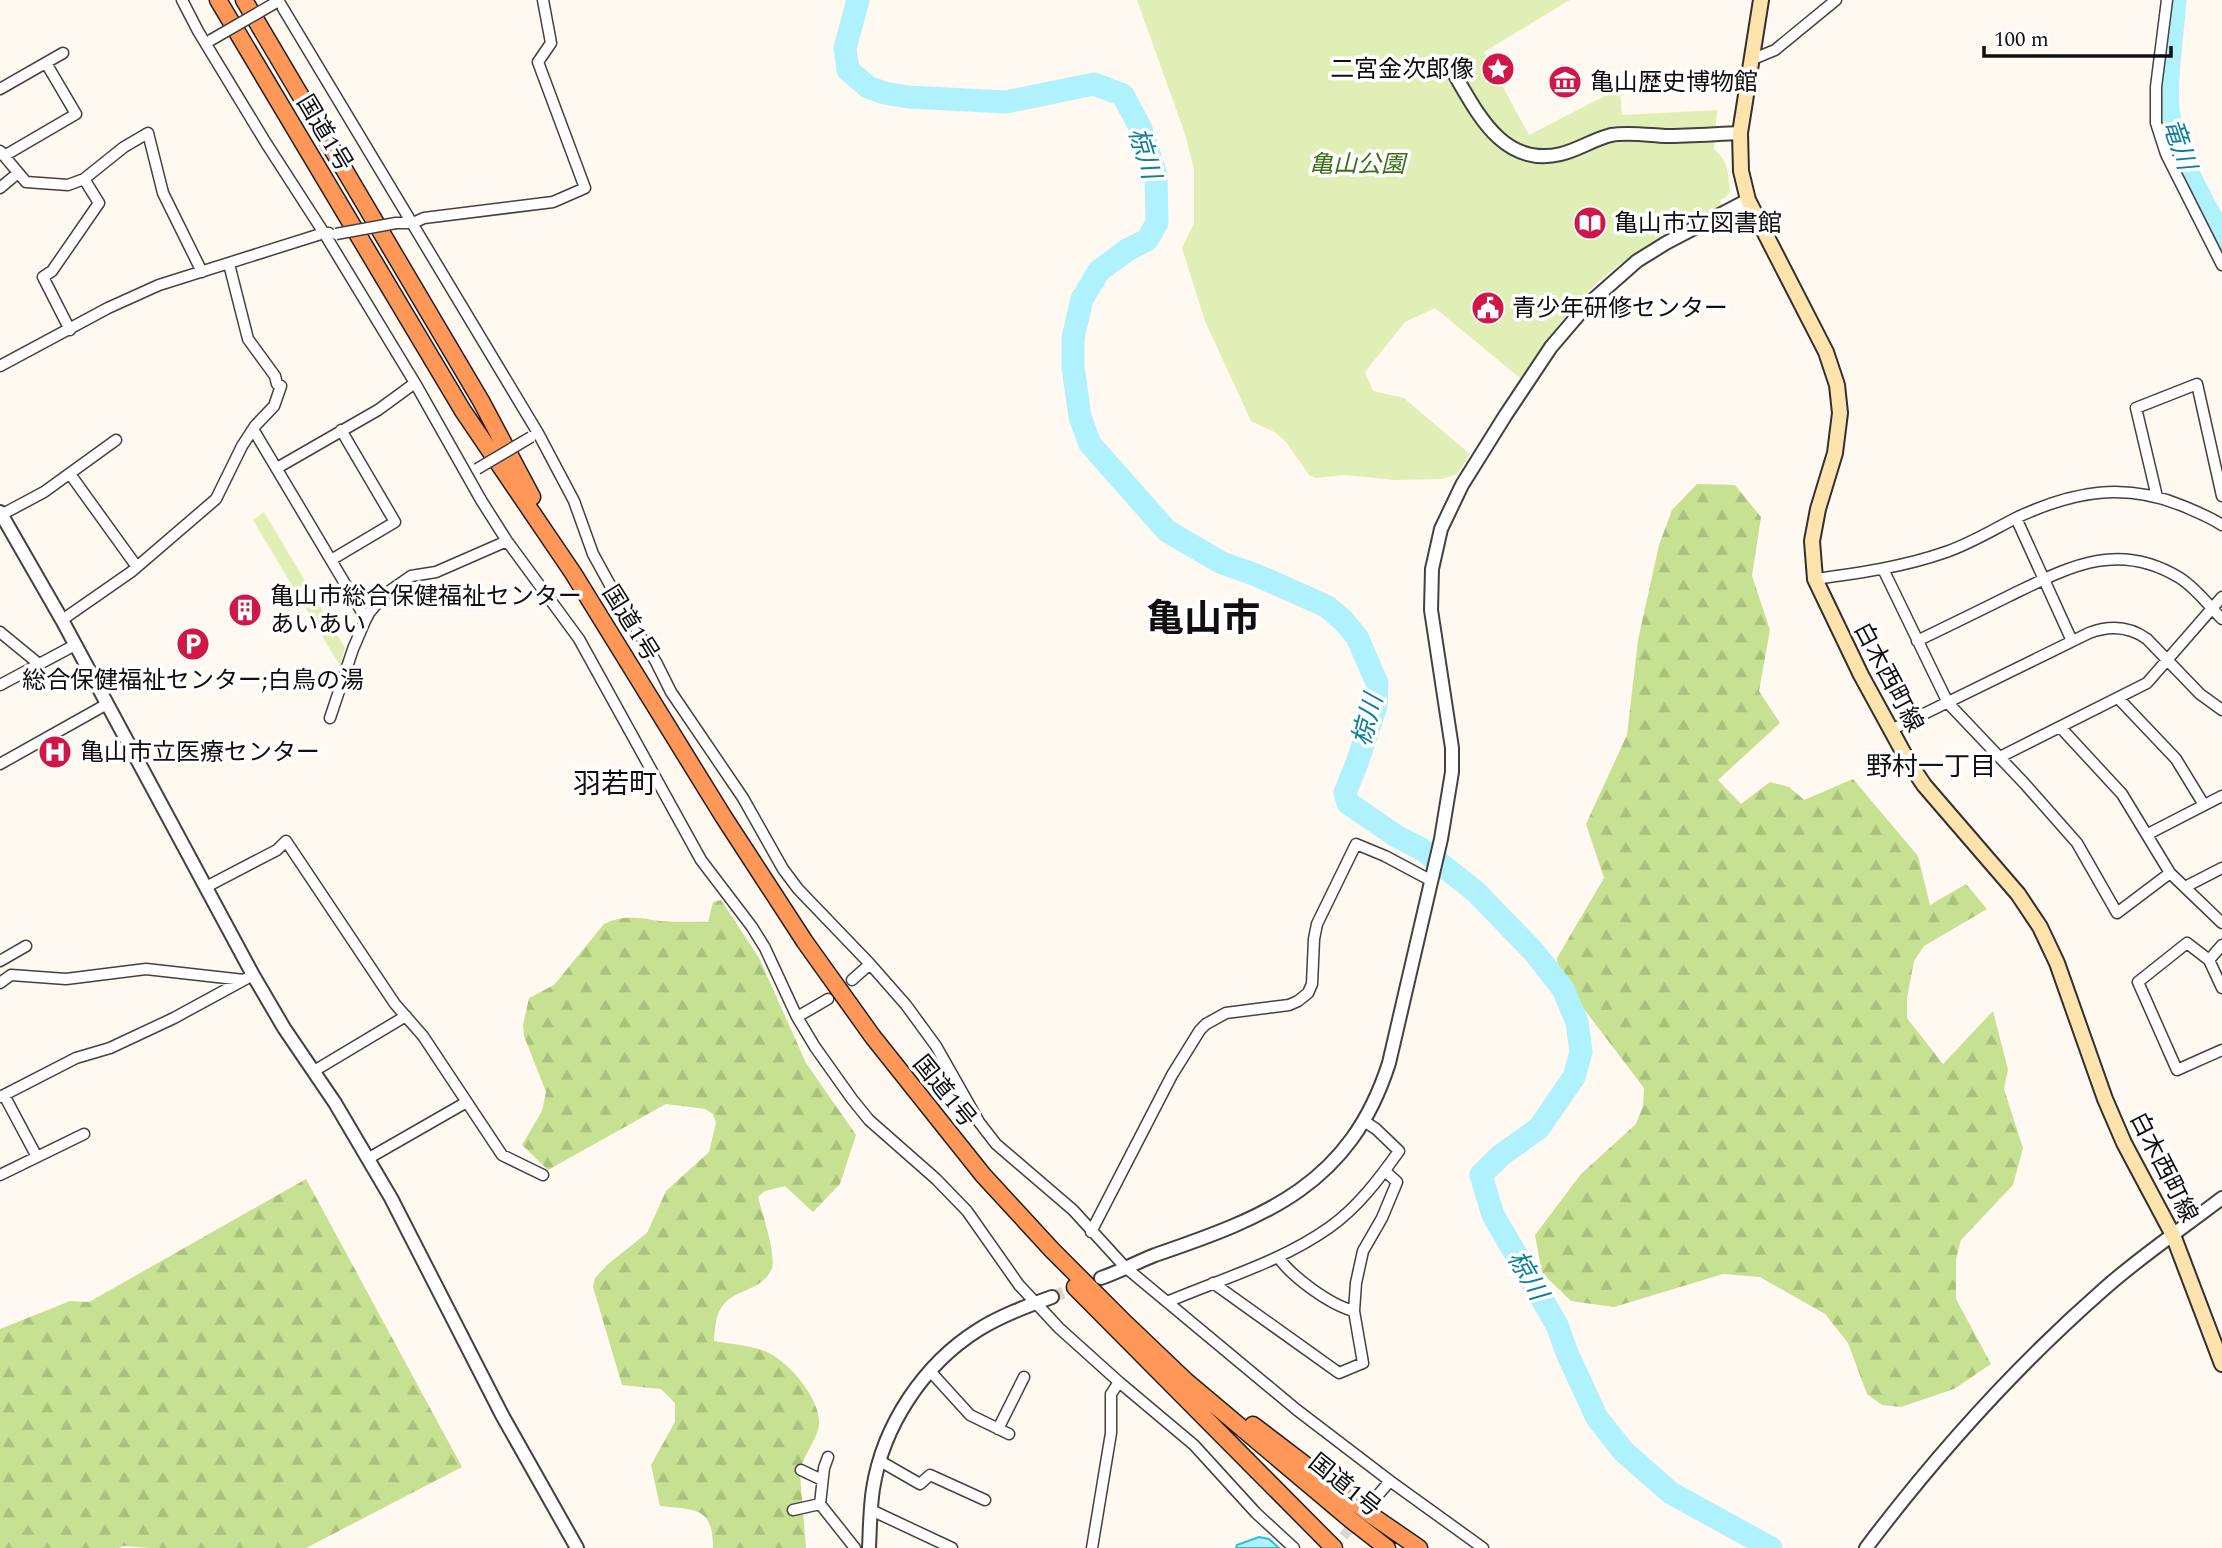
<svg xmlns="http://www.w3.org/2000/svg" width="2222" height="1548" viewBox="0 0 2222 1548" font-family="Spectral,'Noto Sans JP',serif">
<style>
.green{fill:#e0efb5}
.forest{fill:url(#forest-firs)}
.water{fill:#aff1fd;stroke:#2ebddc;stroke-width:2}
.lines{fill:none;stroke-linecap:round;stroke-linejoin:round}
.river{stroke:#aff1fd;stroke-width:23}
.minor-tunnel{stroke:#dbd6cf;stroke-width:10;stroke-dasharray:10 5;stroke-linecap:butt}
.tertiary-tunnel{stroke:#dbd6cf;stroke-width:12;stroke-dasharray:12 6;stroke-linecap:butt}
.minor-casing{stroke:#424242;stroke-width:13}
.tertiary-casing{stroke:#424242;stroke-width:16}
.secondary-casing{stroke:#313131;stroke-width:18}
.trunk-casing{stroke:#202020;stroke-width:19}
.minor{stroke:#fff;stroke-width:10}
.tertiary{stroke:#fff;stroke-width:12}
.secondary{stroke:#ffe3ac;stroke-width:14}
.trunk{stroke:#ff9758;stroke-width:16}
.minor-bridge-casing{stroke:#424242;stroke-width:13;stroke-linecap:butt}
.minor-bridge{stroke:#fff;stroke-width:10}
.labels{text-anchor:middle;stroke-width:7;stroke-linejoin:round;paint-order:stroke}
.poi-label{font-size:24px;fill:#0f0f0f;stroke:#fff;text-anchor:start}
.street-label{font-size:24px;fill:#0f0f0f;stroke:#fff}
.park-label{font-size:24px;font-style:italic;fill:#3c6f17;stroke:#fff}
.water-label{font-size:26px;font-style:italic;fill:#0a7f9f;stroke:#fff}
.neighbourhood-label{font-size:26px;fill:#0f0f0f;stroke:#fff}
.quarter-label{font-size:28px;fill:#0f0f0f;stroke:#fff}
.town-label{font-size:38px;font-weight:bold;fill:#0f0f0f;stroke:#fff}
</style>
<defs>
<pattern id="forest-firs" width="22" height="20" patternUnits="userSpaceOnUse" patternTransform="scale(1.75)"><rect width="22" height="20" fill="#c7e192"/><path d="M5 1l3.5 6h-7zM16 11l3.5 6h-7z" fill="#aac07d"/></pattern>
</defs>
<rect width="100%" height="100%" fill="#fff9f1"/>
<path class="green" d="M1137,0H1570L1484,52L1529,135L1620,88L1622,115L1717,110L1714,150C1729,160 1728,175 1730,191L1726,197L1720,200L1722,205C1678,227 1635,250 1598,282C1567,309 1544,345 1520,378L1435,308L1405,322L1365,372L1373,391L1404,398L1470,454L1460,470L1455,475L1442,479L1395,480L1344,475L1316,478L1309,475L1286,442L1276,433L1251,421L1205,321L1182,248L1194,223V170L1185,134Z
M264,512L345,648L340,666L253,520Z"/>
<path class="forest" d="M1697,484L1735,485L1761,517L1752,576L1770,630L1759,691L1780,723L1718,780L1741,804L1770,782L1789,787L1804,800L1853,779L1918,856L1930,905L1966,884L1987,909L1924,946L1914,961L1907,998V1018L1943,1064L1993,1011L2008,1070L2004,1089L2023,1148L2013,1185L1961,1240L1956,1259V1299L1991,1364L1954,1389L1901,1407L1882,1405L1867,1394L1848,1343L1825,1314L1760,1277L1723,1274L1614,1307L1571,1301L1542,1273L1535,1235L1581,1174L1636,1124L1643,1106L1644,1088L1558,975L1557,958L1604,878L1586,824L1627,735L1638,640L1659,545L1672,510Z
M721,900L759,958L806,1063L856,1135L840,1184L813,1212L785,1186L765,1191L758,1197C762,1213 776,1253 772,1268C765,1289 735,1290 724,1304C715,1314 715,1329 714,1341C730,1344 747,1345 762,1350C787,1358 826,1403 818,1430C813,1446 801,1458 800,1475L806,1548H713C713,1506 695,1510 660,1506L651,1465L675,1422V1403L661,1389L622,1385L593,1287L595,1278L608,1264L647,1233L666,1191L709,1152L716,1123L713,1114L705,1109L666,1104L548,1170L522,1145L542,1111L546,1092L524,1036L523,1025L529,998L554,985L604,924C620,916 636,917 653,920C670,923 690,921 708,922L713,902Z
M306,1179L462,1467L306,1548H149L123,1546L119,1548H0V1329L70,1301L89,1302Z"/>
<path class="water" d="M1259,1537L1269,1539L1279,1548H1236L1237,1545Z"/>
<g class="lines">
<path class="river" d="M858,0L845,48L848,70L868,87L884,93L908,97L1006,102L1094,84L1123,95L1141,129L1156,175L1157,223L1147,240L1127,250L1099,271L1082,299L1073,338V367L1080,417L1090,444L1167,531L1222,563L1256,575L1326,606L1343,620L1357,637L1377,683L1376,706L1357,763L1345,793L1348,803L1396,836L1423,850L1476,892L1534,952L1563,989L1577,1022L1581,1052L1574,1077L1539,1128L1500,1156L1481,1175L1493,1215L1557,1325L1567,1353L1597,1418L1624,1452L1671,1493L1771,1548
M2175,0C2173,32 2165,77 2168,109C2172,152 2203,200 2222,239"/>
<path class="minor-tunnel" d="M1334,1548L1356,1521"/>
<path class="tertiary-tunnel" d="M1052,1297L1101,1278"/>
<defs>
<path id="minor" d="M182,0L198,31L266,143L324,233L415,383L481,500L507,541L579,639L701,860L752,927L765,948L797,1017L815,1047L852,1099L869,1120L936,1179L967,1211L1019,1285L1059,1328L1119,1382L1194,1445L1256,1513L1294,1548
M278,0L538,433L574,501L593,554L615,594L656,662L671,692L743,798L783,869L798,889L870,964L906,1005L936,1046L979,1122L996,1144L1073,1210L1125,1267L1297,1410L1390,1481L1483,1548
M2167,0L2156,87V123L2166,154L2222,265
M1751,60L1775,50L1836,0
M0,89L63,53
M0,151L26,182L68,185L84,179
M4,156L76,114L46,63
M0,188L18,173
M396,223H413L424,218L553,202L585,188L538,62L551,43L543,0
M70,330L43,277L52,271L99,203L84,179L124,147L148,133L163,193L202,272
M0,366L108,308L159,285L324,233H329
M253,429L366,619
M277,468L378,410L415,383
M70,474L137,567
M2157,497L2136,408L2197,384L2222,496
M1,515L44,492L116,440
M2016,518L2072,641
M331,560L395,522L341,430
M1883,569L1948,703L2024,783L2077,843L2117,913L2170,873
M1815,579C1860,573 1903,567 1946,552C1972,543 1994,529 2018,517C2074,491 2125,482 2183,506C2197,512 2210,517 2222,525
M62,620L131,572L216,499L242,446L255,426L274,406L281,386L277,384L275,376L248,339L229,264
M0,632L39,664
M1917,641C1948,626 1979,611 2009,596C2067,568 2117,539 2180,578C2197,589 2208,605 2222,619
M0,685L75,645
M2119,699L2176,759L2204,805
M330,718L353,649L365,621L369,613L385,594L411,576L436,572L507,541
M2061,728L2122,794L2170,873L2222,923
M1891,730L2089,633C2110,625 2129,626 2147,639L2200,694L2222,710
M2000,757L2147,683L2222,597
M0,764L107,704
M2148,834L2222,796
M206,887L277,850L286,841L395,1004L423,1036L502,1155L543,1175
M2185,887L2222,868
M2209,960L2222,945
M0,961L26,946
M852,980L870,964
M0,983L11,975L66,979L146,969L244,980
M2222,988L2209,960L2187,943L2138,982L2177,1070L2222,1050
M797,1017L828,999
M314,1071L406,1016
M4,1095L37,1157
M0,1097L76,1058L110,1048L174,1018L253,975
M369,1158L465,1103
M0,1175L84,1134
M1091,1232L1172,1075L1200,1030L1206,1024L1226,1013L1289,1005L1298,1001L1308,993L1312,984L1314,939L1317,924L1356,844L1385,856L1432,881
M1278,1257C1292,1277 1330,1305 1354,1311
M1213,1283L1339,1373L1363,1363L1354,1311L1356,1283L1363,1251L1382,1218L1397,1182L1385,1171
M1167,1302C1221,1279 1281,1262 1330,1227C1358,1207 1379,1179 1399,1151L1376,1129L1364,1121
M930,1371L970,1415L1009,1434
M998,1429L1024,1377
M828,1457L824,1468L820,1504L855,1548
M880,1461L920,1484L930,1475L985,1500
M801,1470L822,1480
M1372,1502L1390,1481
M793,1510L820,1504
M871,1510L952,1548
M1092,1548L1111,1433V1394L1119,1382"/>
<path id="tertiary" d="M1452,70C1477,112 1502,168 1561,154C1578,150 1594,139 1611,135C1628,132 1647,135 1665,136C1690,136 1715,134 1740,133
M0,512L62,620L253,975L284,1028L335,1103L391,1198L502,1415L577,1548
M1101,1278C1119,1272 1137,1262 1155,1255C1266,1217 1350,1185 1389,1063L1441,839L1452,772V748L1431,610L1432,569L1441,529L1462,485L1505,416L1551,347L1586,306L1637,261L1666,243L1748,200
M869,1548C870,1528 870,1508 873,1489C883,1425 924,1364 978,1330C1000,1316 1027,1306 1052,1297
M1866,1548C1937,1454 2015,1367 2104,1289C2141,1256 2183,1228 2222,1198"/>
<path id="secondary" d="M1761,0L1740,133L1741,171L1748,200L1826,352L1837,385L1840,413L1835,453L1818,509L1812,541L1815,579L1861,675L1908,761L1924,785L2018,894L2040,927L2057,963L2105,1099L2124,1143L2173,1235L2222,1364"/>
<path id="trunk" d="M218,0L463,411L573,573L723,816L805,942L873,1037L983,1175L1052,1250L1121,1319L1186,1381L1351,1520L1387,1548
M244,0L481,401L532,497
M1075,1287L1334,1548
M1253,1425L1371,1515L1419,1548"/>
</defs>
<use href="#minor" class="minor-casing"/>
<use href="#tertiary" class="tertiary-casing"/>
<use href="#secondary" class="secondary-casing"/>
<use href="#trunk" class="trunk-casing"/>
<use href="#minor" class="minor"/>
<use href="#tertiary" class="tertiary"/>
<use href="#secondary" class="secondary"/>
<use href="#trunk" class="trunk"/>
<defs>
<path id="minor-bridge" d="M211,40L275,3
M336,234L396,223
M477,469L531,437"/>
</defs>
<use href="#minor-bridge" class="minor-bridge-casing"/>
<use href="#minor-bridge" class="minor-bridge"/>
</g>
<defs>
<symbol id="sight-disc" viewBox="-11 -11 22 22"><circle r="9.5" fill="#cf1748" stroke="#fff"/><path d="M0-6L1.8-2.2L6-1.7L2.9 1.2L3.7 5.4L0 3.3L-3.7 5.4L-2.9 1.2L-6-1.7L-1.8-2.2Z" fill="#fff"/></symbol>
<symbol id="museum-disc" viewBox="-11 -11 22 22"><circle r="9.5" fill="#cf1748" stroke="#fff"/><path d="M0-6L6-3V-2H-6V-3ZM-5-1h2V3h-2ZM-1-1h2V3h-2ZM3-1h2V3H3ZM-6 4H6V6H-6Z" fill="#fff"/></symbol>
<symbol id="library-disc" viewBox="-11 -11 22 22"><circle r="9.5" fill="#cf1748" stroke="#fff"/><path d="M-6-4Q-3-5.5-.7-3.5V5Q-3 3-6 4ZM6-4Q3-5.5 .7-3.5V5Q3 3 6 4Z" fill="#fff"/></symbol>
<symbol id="civic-disc" viewBox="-11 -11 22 22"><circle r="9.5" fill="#cf1748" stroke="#fff"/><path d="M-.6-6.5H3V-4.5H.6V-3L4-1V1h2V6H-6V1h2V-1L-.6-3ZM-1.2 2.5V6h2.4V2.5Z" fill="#fff"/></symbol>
<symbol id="building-disc" viewBox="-11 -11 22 22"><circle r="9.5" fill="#cf1748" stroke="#fff"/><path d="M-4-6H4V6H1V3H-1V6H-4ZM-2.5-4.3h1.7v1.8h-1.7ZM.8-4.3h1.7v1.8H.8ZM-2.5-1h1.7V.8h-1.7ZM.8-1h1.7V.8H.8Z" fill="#fff"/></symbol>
<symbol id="parking-disc" viewBox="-11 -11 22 22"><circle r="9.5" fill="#cf1748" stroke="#fff"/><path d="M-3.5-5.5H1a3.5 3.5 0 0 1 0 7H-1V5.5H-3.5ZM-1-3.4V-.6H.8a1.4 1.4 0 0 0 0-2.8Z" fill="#fff"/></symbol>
<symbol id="hospital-disc" viewBox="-11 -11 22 22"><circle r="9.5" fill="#cf1748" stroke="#fff"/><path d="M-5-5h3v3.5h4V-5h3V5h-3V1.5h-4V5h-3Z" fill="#fff"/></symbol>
</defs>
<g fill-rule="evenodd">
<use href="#sight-disc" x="1479" y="50" width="38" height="38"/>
<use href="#museum-disc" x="1546" y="63" width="38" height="38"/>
<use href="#library-disc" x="1571" y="204" width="38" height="38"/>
<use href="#civic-disc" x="1469" y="289" width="38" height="38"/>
<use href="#building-disc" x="226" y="591" width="38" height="38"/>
<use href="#parking-disc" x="174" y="625" width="38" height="38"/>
<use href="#hospital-disc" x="36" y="733" width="38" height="38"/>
</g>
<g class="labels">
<g class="poi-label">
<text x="1474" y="77" text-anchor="end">二宮金次郎像</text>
<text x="1590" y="90">亀山歴史博物館</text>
<text x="1614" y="231">亀山市立図書館</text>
<text x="1512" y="316">青少年研修センター</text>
<text x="270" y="604">亀山市総合保健福祉センター<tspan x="270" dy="28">あいあい</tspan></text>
<text x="193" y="688" text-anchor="middle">総合保健福祉センター;白鳥の湯</text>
<text x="80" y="760">亀山市立医療センター</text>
</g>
<g class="street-label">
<text transform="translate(325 133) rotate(59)" y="8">国道1号</text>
<text transform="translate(631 623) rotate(58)" y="8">国道1号</text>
<text transform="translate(1889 677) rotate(62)" y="8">白木西町線</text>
<text transform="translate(945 1091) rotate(51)" y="8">国道1号</text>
<text transform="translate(2164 1167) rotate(63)" y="8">白木西町線</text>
<text transform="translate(1345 1485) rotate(39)" y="8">国道1号</text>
</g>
<g class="park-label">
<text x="1357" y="172">亀山公園</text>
</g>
<g class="water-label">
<text transform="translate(2180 144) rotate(71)" y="9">竜川</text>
<text transform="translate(1145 153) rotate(73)" y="9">椋川</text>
<text transform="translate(1367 720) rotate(-75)" y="9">椋川</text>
<text transform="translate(1528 1275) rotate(60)" y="9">椋川</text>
</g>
<g class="neighbourhood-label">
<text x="1931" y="775">野村一丁目</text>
</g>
<g class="quarter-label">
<text x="615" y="793">羽若町</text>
</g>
<g class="town-label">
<text x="1203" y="631">亀山市</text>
</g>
</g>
<path d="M1984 46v10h187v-10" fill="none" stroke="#0f0f0f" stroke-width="3.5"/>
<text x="1994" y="46" font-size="21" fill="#0f0f0f" stroke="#ffffff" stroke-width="5" paint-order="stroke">100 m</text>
</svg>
